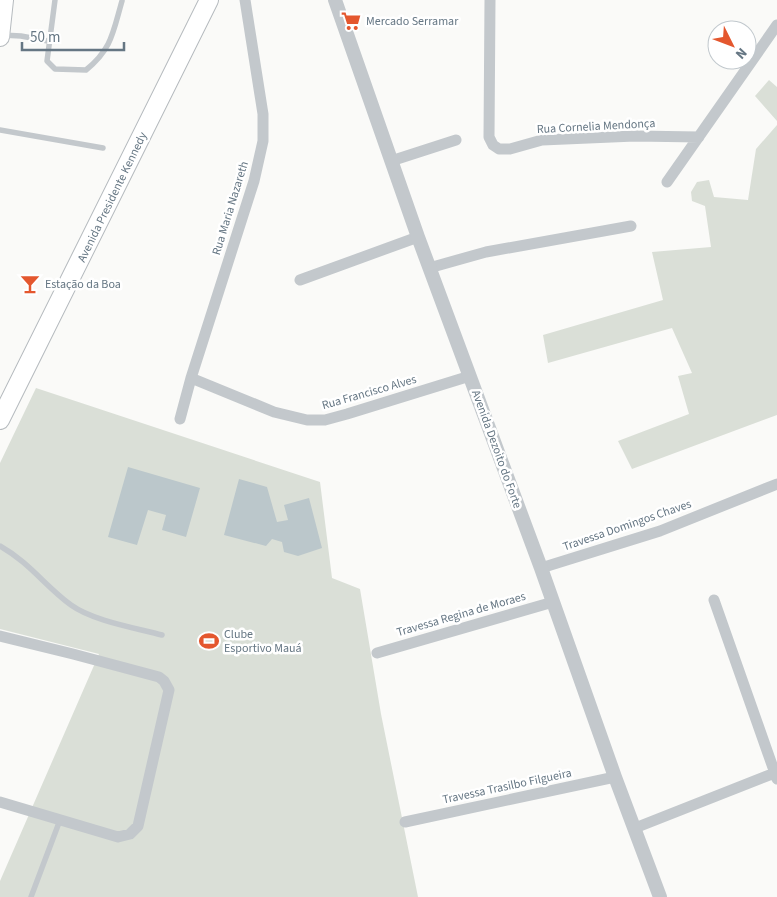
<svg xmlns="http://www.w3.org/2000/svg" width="777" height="897" viewBox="0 0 777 897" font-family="'Source Sans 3',sans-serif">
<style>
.green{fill:#dadfd7}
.water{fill:#bbc7cb}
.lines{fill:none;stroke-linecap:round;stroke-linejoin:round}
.primary-casing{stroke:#b5babe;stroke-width:20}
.service{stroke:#c3c8cc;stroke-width:5.5}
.minor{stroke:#c3c8cc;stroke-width:11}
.tertiary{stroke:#c3c8cc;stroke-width:14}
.primary{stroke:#fff;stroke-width:18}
.labels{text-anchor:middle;stroke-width:5;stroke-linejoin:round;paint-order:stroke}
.poi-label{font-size:12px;fill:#657683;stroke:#fff;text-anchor:start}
.street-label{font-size:12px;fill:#657683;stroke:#fff}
</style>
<rect width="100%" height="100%" fill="#fafaf8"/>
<path class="green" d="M769,80L777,87V121L755,96Z
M777,125V415L632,469L618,441L689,414L678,376L692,373L672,328L548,363L543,335L663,300L652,252L711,247L705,206L692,201L691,192L697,182L709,180L714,197L748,200L756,149Z
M36,388L320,482L332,578L360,589L381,714L418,897H0V881L99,654L0,629V463Z"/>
<path class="water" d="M128,467L200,488L186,537L162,530L166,515L148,510L137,545L108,537Z
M239,479L267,487L277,522L288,520L284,505L309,498L322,548L298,556L284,552L282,542L272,539L266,546L224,535Z"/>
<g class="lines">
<defs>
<path id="primary" d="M0,37L4,0
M0,420L209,0"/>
</defs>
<use href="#primary" class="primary-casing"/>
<path class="service" d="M55,0L47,61L55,69L86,70C112,49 113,32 122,1
M2,35L21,36L48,41
M0,130L103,148
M0,546C30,563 45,586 71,605C93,621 136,628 162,635
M31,897L60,820"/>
<path class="minor" d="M490,0L489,137L493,145L499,149H510L542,140L635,136L699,137
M391,161L456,140
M667,182L777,25
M429,268L486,252L631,226
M300,280L418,237
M191,378L274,412L307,420H325L347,414L470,376
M180,419L191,378L254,181L263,141V114L245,0
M541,568L660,531L777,484
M714,600L777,779
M0,636L73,654L159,677L164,681L169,690L138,826L130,834L118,837L0,802
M377,653L553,602
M405,822L615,777
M635,828L777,772"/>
<path class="tertiary" d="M335,0L418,237L541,568L615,777L660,897"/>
<use href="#primary" class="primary"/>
</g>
<defs>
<symbol id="supermarket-bare" viewBox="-9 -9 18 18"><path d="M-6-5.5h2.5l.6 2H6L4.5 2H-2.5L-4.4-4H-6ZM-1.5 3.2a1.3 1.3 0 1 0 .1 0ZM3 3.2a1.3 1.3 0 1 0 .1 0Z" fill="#e4572e" stroke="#fff" stroke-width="2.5" paint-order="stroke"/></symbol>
<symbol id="bar-bare" viewBox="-9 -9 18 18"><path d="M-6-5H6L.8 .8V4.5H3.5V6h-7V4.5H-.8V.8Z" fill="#e4572e" stroke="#fff" stroke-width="2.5" paint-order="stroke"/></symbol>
<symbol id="stadium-bare" viewBox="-9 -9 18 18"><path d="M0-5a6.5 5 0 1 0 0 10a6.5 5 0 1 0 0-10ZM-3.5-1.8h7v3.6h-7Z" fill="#e4572e" stroke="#fff" stroke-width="2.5" paint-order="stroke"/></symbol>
</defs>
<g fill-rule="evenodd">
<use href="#supermarket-bare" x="337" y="7" width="28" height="28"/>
<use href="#bar-bare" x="16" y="270" width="28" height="28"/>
<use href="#stadium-bare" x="195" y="627" width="28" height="28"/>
</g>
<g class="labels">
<g class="poi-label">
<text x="366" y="25">Mercado Serramar</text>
<text x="45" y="288">Estação da Boa</text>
<text x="224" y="638">Clube<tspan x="224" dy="14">Esportivo Mauá</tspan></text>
</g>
<g class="street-label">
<text transform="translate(596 126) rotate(-3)" y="4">Rua Cornelia Mendonça</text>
<text transform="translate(112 197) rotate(-64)" y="4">Avenida Presidente Kennedy</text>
<text transform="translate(230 208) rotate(-73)" y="4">Rua Maria Nazareth</text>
<text transform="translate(369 392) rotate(-16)" y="4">Rua Francisco Alves</text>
<text transform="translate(497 449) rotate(70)" y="4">Avenida Dezoito do Forte</text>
<text transform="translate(627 525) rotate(-19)" y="4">Travessa Domingos Chaves</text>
<text transform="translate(461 614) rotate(-16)" y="4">Travessa Regina de Moraes</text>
<text transform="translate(507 786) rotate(-12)" y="4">Travessa Trasilbo Filgueira</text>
</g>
</g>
<g transform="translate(732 45) rotate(132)"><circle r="24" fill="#ffffff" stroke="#c1c8cd"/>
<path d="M0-4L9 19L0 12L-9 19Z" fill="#e4572e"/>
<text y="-8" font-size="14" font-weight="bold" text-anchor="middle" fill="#657683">N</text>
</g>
<path d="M22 42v8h102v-8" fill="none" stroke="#657683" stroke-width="2.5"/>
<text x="30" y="42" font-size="15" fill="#657683" stroke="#ffffff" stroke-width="4" paint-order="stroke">50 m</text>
</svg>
